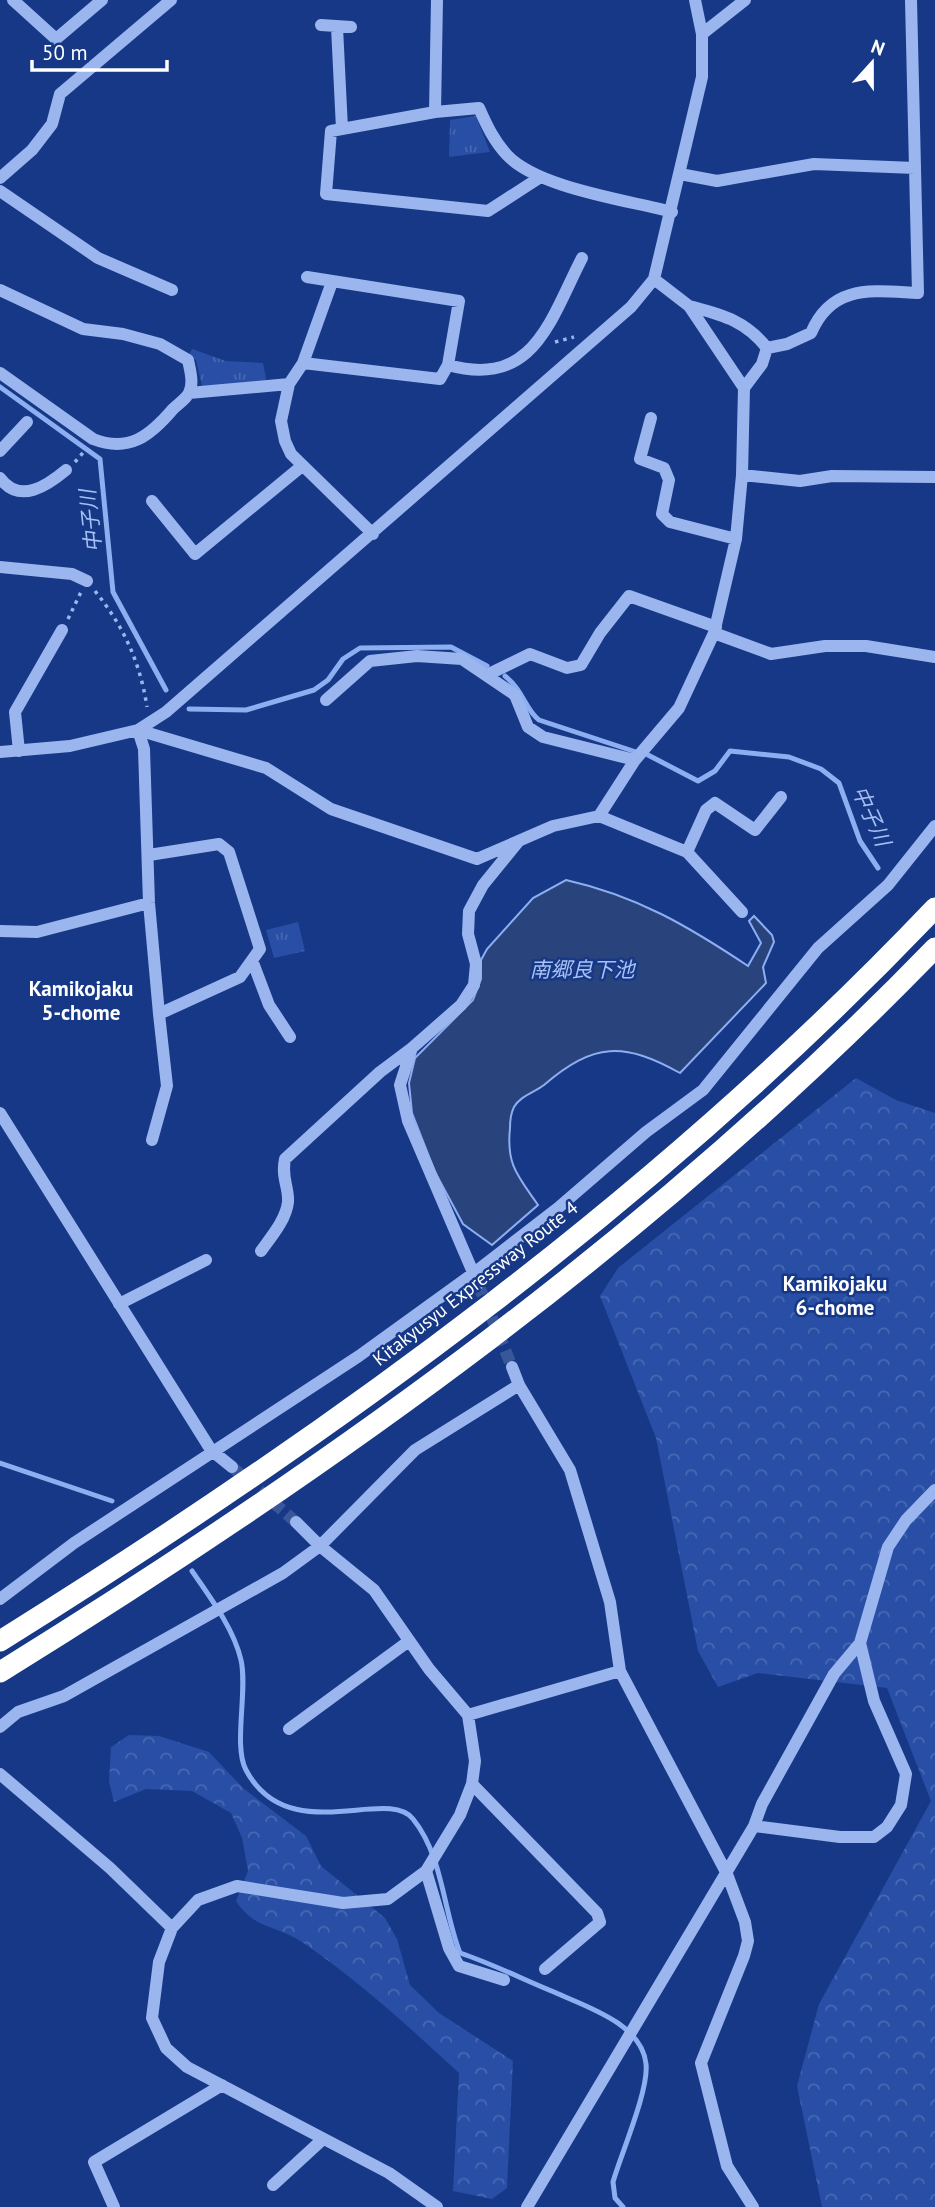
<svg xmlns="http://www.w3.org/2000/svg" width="935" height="2207" viewBox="0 0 935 2207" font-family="'PT Sans','Noto Sans JP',sans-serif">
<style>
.forest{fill:url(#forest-crowns)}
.park{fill:url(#park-tufts)}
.water{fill:#29437d;stroke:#8daef1;stroke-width:2}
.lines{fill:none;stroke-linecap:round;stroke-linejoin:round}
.stream{stroke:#8daef1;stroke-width:5}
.minor-tunnel{stroke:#395698;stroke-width:12;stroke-dasharray:12 6;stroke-linecap:butt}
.path{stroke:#9bb5ee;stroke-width:3.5;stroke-dasharray:3.5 5;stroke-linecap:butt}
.minor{stroke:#9bb5ee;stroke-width:12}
.highway{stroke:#fff;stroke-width:21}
.labels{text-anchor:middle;stroke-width:5;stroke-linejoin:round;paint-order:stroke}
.street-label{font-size:19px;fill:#fff;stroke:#163886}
.water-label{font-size:21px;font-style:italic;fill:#a6c0f5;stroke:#163886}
.neighbourhood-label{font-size:21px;font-weight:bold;fill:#fff;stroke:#163886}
</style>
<defs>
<pattern id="forest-crowns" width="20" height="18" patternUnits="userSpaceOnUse" patternTransform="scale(1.75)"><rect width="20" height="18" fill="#284fa5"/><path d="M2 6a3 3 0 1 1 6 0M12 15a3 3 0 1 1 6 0" fill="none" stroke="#4869b2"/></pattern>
<pattern id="park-tufts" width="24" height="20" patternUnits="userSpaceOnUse" patternTransform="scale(1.75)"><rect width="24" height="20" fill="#284fa5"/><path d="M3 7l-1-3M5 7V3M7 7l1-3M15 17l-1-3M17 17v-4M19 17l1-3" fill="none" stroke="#4869b2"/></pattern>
</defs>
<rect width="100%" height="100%" fill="#163886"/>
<path class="forest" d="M856,1078L896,1100L935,1113V2207H822L797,2086L819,2004L931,1801L887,1688L758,1673L718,1687L698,1651L656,1438L600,1296L618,1268Z
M129,1735L159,1736L209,1752L243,1788L306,1836L321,1866L385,1918L397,1939L410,1985L439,2013L513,2061L507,2188L492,2199L453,2191L459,2073C409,2027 358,1980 302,1942C276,1925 255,1930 236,1901L248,1871L242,1838L231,1813L192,1791L146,1789L114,1802L109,1782L111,1747Z"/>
<path class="park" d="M476,116L490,152L449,157L450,120Z
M192,349L226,361L263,363L267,383L202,386L196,360L189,355Z
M298,922L305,951L274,958L266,930Z"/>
<path class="water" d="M566,880C637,896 688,926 748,966L761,943L749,921L754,916L772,935L774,942L763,967L766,983L680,1073C624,1042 594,1042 544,1085C535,1092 520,1096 514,1107C511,1113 510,1121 510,1128C506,1165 518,1176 538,1205L492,1245L463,1224L435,1172L412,1113L409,1083L415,1058L473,1000L481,979V960L487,949L533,898Z"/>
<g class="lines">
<path class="stream" d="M0,387L100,459L113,592L166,690
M505,676C523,690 526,711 539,720L636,752
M189,709L246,710L314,690L328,680L343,659L360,648L451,647L487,666
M648,755L698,781L715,771L730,751L789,757L821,769L839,783L860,841L878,868
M0,1463L112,1501
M192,1571C210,1597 234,1629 241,1660C248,1690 233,1746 246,1770C288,1849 387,1786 413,1819C443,1856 443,1910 460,1953C493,1964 522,1979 554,1992C584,2006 642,2023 646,2064C649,2090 621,2154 613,2182L615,2198L623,2207"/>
<path class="minor-tunnel" d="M478,1284L512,1367
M232,1467L296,1522"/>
<path class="path" d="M555,342L574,337
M75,462L86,449
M95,591C124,627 140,662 147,707
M68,619L81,592"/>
<path class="minor" d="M13,0L56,39L102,0
M437,0L435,112L479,108C487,126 494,141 507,155C538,188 627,200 672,212
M321,25L351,27
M337,27L342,129
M702,34L745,0
M435,112L331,131L326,194L488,211L539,178
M680,174L717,181L814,164L915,168
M0,178L32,150L52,124L60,94L171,0
M0,191L98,258L172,290
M332,282L303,363L289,384L281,421L285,441L291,454L373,534
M0,290L83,329L123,334L160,344L188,360C190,370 194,383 189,393C186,399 178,404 173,409C150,436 129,453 93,439L0,373
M689,306C722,315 745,320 767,348L762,364L744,388
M767,348L787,344L811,333C832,283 873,291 918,293L911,0
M303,363L440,379L448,365L459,301L307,277
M448,365C534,389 550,320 582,258
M189,393L289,384
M651,418L640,459L664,468L669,480L662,514L670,522L736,539
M0,451L27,422
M742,475L800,481L832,476L935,477
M0,478C20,505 48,485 66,470
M152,501L195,554L302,466
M0,567L72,574L87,581
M714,633L771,654L825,646H866L935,657
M489,674L530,654L567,668L581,665L600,633L629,596L716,627
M326,700L370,661L417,656L462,659L515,695L528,727L543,737L635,760
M138,730L266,768L331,809L477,859L553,826L599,816L635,760L679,708L714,633L736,539L742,475L744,388L689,306L654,279
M138,730L144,749L149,903L159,1014L240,977L260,949L229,852L219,844L149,855
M19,751L15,712L62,630
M0,752L70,746L138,730L166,712L631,307L654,279L702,77V34L695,0
M599,816L687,852L742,912
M687,852L706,810L715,803L755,830L781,797
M0,931L37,932L149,903
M252,960L269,1005L290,1037
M0,1113L211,1450L232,1467
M152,1140L167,1086L159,1014
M261,1251C271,1237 286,1220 288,1202C289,1187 281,1178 285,1159L380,1072L412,1048
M478,1284L408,1121L400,1085L412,1048L461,1005L474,985L476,964L468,934L469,911L483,885L518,842
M119,1304L206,1260
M512,1367L519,1385L570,1470L610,1602L620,1671L727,1874L745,1922L748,1941L744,1956L701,2063L727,2166L753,2207
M296,1522L320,1546L374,1590L429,1669L468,1715L475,1761L472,1784L460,1815L426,1871L388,1899L343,1903L237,1886L198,1900L172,1928L159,1962L152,2018L166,2048L187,2067L389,2173L437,2207
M0,1599L74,1543L359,1356L474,1273L558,1208L646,1132L703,1090L818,948L888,885L935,826
M468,1715L620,1671
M0,1727L18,1712L64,1696L283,1573L320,1546L415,1450L519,1385
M289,1729L409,1641
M0,1774L110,1868L172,1928
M472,1784L597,1913L600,1922L545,1969
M754,1826L762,1804L834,1674L860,1643L888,1547L906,1520L935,1490
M426,1871L449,1948L459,1966L504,1980
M273,2185L323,2139
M114,2207L94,2162L222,2085
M527,2207L754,1826L840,1837H874L887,1827L901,1805L906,1774L874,1701L860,1643"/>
<path class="highway" d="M0,1641C336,1432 662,1195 935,908
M0,1672C335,1465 660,1232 935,948"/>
</g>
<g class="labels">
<g class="street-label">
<text transform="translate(475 1283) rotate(-38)" y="7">Kitakyusyu Expressway Route 4</text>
</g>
<g class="water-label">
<text transform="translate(91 521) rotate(-96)" y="7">中子川</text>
<text transform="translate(871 816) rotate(66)" y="7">中子川</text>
<text x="582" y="977">南郷良下池</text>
</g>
<g class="neighbourhood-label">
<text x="81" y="996">Kamikojaku<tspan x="81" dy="24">5-chome</tspan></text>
<text x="835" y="1291">Kamikojaku<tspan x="835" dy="24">6-chome</tspan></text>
</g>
</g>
<g transform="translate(872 63) rotate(21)" stroke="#163886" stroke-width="5" paint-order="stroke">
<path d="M0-5L12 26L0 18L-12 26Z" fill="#ffffff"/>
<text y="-10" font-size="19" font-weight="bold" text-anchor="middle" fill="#ffffff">N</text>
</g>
<path d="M32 60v10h135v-10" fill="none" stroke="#ffffff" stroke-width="3.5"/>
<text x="42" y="60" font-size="21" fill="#ffffff" stroke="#163886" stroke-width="5" paint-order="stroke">50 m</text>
</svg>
